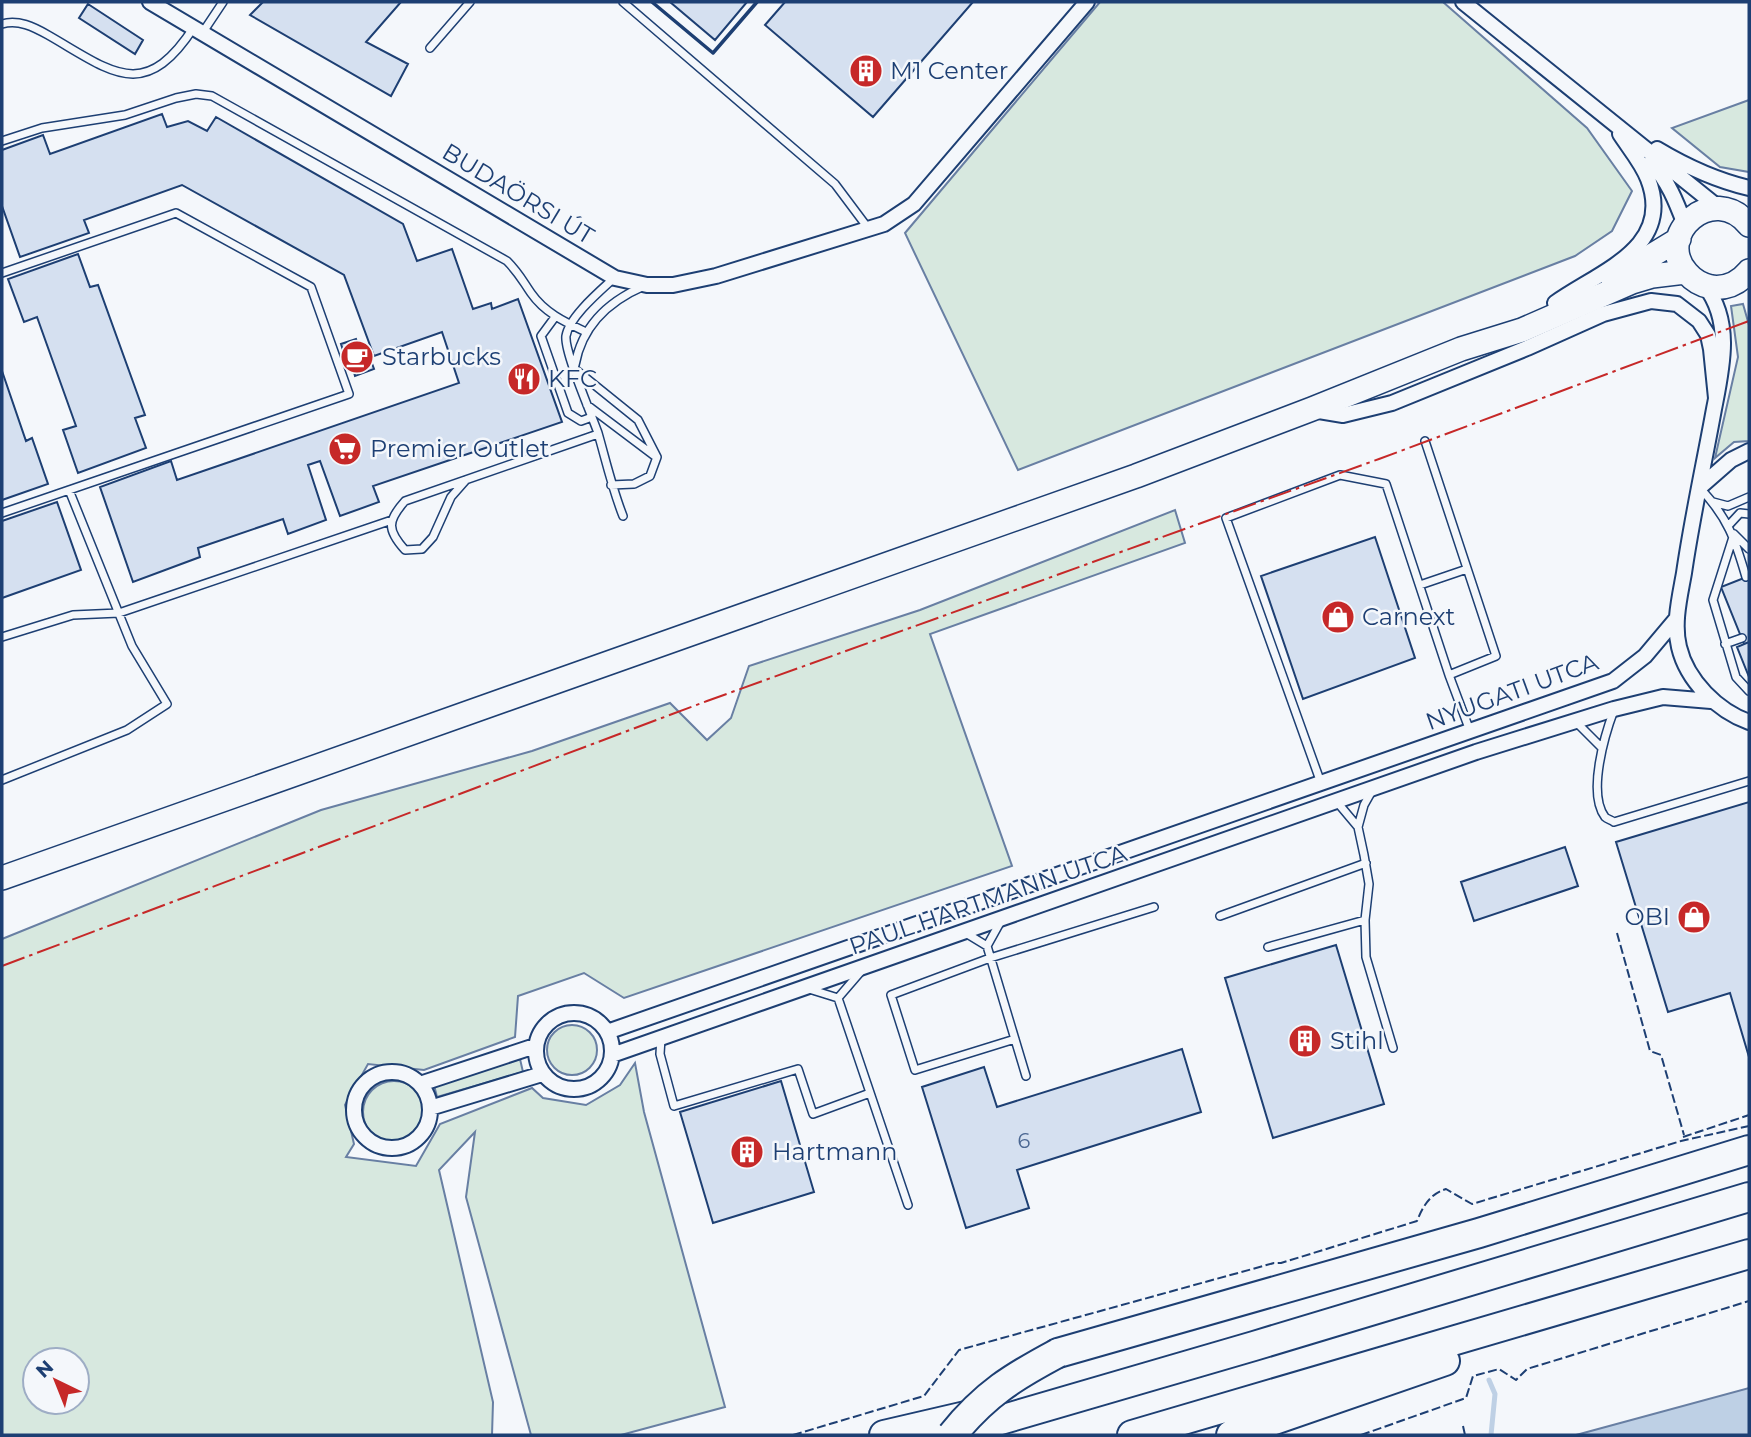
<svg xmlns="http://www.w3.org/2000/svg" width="1751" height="1437" viewBox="0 0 1751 1437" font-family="Montserrat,sans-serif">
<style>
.green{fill:#d7e8df;stroke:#687fa3;stroke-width:2;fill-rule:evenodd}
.water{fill:#bed0e5;stroke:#687fa3;stroke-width:2}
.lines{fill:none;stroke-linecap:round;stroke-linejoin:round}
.stream{stroke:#bed0e5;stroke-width:5}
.building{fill:#d5e0f0;stroke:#1d3f73;stroke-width:2}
.lane-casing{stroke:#1d3f73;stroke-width:10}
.street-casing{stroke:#1d3f73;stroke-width:18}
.primary-casing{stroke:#1d3f73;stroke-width:26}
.highway-casing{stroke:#1d3f73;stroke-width:32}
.lane{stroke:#f4f7fb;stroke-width:7}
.street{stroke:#f4f7fb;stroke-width:14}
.primary{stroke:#f4f7fb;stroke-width:23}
.highway{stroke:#f4f7fb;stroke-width:28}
.highway-bridge-casing{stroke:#1d3f73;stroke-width:32;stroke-linecap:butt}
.highway-bridge{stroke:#f4f7fb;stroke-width:28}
.fence{stroke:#1d3f73;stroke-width:2;stroke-dasharray:9 3.5;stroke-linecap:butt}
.wall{stroke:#1d3f73;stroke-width:3.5}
.power{stroke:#c62828;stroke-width:2;stroke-dasharray:24 5 3.5 5;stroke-linecap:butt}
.labels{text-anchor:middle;stroke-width:5;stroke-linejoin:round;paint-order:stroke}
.number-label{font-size:21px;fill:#4b6792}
.poi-label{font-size:24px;fill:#1d3f73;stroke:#f4f7fb;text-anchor:start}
.street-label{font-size:24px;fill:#1d3f73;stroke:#f4f7fb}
</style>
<rect width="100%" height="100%" fill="#f4f7fb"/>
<path class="green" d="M1100,2H1443L1587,128L1632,191L1612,231L1575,256L1018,470L905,233Z
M1749,100V172L1720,167L1672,128Z
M1743,304L1749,325V441L1734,442L1715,458L1738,357L1731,306Z
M1175,510L1185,543L930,634L1012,866L624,998L584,973L518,996L515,1037L424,1070L368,1064L345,1105L354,1144L346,1157L416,1166L440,1124L532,1088L543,1098L586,1105L620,1085L635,1063L644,1112L725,1407L621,1435H531L466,1197L475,1132L439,1170L493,1402L492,1435H2V939L321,810L532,751L670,703L707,740L731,718L749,666L920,610ZM35,1360H77V1402H35Z
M547 1050a25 25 0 1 1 50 0a25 25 0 1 1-50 0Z
M520,1059L523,1072L437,1097L434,1085Z
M363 1112a31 31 0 1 1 62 0a31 31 0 1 1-62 0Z"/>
<path class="water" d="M1749,1388V1435H1576Z"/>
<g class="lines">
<path class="stream" d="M1489,1380L1495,1394L1491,1435"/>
</g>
<path class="building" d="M263,2H401L366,42L408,64L391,96L250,15Z
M670,2H747L715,40Z
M785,2H973L873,117L765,25Z
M88,4L143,40L135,54L79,18Z
M162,114L167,127L188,121L207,131L216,117L403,224L417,261L452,249L473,309L491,303L492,309L518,299L562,422L373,486L379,502L340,516L320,461L308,465L326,520L288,534L283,519L198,548L200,557L133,582L100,487L171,461L177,480L459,383L442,332L374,356L344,275L182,185L84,220L89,233L20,257L2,206V150L43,135L50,154Z
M78,254L90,287L98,285L145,415L135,418L146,448L78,473L63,430L76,426L37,317L24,322L8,279Z
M356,339L360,352L367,350L374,369L355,376L351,361L347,363L341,344Z
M2,371L26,441L32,438L48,484L2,500Z
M57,502L81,570L2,598V521Z
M1375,537L1415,658L1303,699L1261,576Z
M1749,576V642L1744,644L1721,587Z
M1749,642V677L1737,647Z
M1749,802V1057L1730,993L1668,1012L1616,842Z
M1565,847L1578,886L1474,921L1461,882Z
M1336,945L1384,1104L1273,1138L1225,978Z
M1182,1049L1201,1112L1017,1170L1029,1208L966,1228L922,1087L984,1067L997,1107Z
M781,1081L814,1192L713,1223L680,1112Z"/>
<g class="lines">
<defs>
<path id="lane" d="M623,2L835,184L868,228
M2,24C18,19 34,27 48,35C111,71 144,104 194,27
M203,32L223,2
M430,48L470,2
M2,141L42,128L125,115L176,98L196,94L212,96L507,261C519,273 522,280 531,293C545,313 565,322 586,332
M2,273L176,213L311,287L349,394L2,513
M614,278C600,291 569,317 566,336C564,352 591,413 598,433C606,461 612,488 623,516
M555,317L541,336L568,413L581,421L592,417
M575,365C582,326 609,301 644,286
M576,370L638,420L657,457L650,476L634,484L611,485
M587,405L656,457
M1425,441L1496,656L1449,675
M466,480L451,497L433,537L422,549L405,550C387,530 387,521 405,501L598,434
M1700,488C1728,518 1735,539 1746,577
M1713,502L1728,506L1749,497
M1728,526L1740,513L1749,514
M1749,549L1734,534L1713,600L1736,677L1749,691
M1420,585L1467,569
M2,637L73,615L119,613L392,520
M1725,644L1742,638
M1614,710C1605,734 1587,793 1605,817C1607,819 1611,820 1614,822L1749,781
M1576,722L1601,747
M2,780L127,730L167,704L132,646L69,490
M1321,783L1226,518L1340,475L1386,484L1449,675L1470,731
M1337,802L1358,827L1364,855L1369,884L1365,920L1366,957L1393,1048
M1358,827L1364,805L1373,789
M1220,916L1366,863
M964,932L987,946L1026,1076
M987,946L1002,919
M1268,947L1365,920
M809,989L838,998
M838,998L908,1205
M838,998L863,969
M661,1038L660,1054L674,1106L798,1069L813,1114L870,1093
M1015,1039L915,1070L891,995L990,958L1154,907"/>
<path id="street" d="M150,2L615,278L647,285H673L716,276L884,224L914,204L1087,2
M1463,2L1719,208
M1657,149C1687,167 1715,180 1749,188
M1651,162C1668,181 1676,201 1685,225
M1705,286C1733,322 1722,368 1714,409C1704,464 1692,518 1684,573C1680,596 1673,623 1679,647C1687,681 1718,711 1749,722
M1555,303C1598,272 1675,248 1648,179C1642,163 1629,148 1620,134
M1313,410L1343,415L1392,403L1527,348L1603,314L1651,301L1677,304L1699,321L1708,335L1711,349L1716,398
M1699,488L1731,460L1749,451
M536 1051a38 38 0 1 1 76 0a38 38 0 1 1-76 0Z
M607,1032L1613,681L1645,656L1677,618
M612,1055L1476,752L1614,709L1663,697L1711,701
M354 1110a38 38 0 1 1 76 0a38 38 0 1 1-76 0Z
M420,1084L535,1046
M430,1108L542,1074"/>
<path id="primary" d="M1749,225C1713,181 1653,235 1687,273C1693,280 1701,285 1711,287C1726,289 1739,283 1749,271
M1612,277L1651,256L1679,239
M2,878L1136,476L1312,409L1461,349L1522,330L1632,282L1652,276L1685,272"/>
<path id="highway" d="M1058,1353L1479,1233L1749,1150
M884,1435L970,1415
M949,1435L1254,1346L1749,1197
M1132,1435L1749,1254
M1231,1435L1445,1361"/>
</defs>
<use href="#lane" class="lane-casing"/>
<use href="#street" class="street-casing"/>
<use href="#primary" class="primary-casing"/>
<use href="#highway" class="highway-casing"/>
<use href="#lane" class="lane"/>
<use href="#street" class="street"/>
<use href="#primary" class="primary"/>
<use href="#highway" class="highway"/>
<defs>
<path id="highway-bridge" d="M952,1435C985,1394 1013,1377 1058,1353"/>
</defs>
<use href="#highway-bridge" class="highway-bridge-casing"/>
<use href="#highway-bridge" class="highway-bridge"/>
<path class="fence" d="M1617,933L1650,1051L1661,1055L1684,1135
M1683,1137L1749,1115
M1463,1426L1465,1435
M793,1435L924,1396L959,1350L1274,1263H1281L1417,1221C1423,1206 1430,1194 1446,1189L1472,1204L1681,1141L1749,1126
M1361,1435L1466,1398L1473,1376L1499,1369L1516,1380L1527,1369L1749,1301"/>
<path class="wall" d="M652,2L713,53L757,2"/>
<path class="power" d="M2,966L707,701L1379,459L1749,321"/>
</g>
<defs>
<symbol id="building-disc" viewBox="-11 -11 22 22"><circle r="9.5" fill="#c62828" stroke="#f4f7fb"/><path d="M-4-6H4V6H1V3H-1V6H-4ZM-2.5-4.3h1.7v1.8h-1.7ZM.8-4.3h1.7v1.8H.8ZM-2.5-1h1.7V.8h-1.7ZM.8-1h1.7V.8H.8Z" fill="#fff"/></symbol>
<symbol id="cafe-disc" viewBox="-11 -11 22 22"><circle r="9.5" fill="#c62828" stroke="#f4f7fb"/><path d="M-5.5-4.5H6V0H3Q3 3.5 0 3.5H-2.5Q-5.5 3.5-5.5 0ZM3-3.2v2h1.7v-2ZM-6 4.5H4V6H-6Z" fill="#fff"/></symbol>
<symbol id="restaurant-disc" viewBox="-11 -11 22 22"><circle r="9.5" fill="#c62828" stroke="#f4f7fb"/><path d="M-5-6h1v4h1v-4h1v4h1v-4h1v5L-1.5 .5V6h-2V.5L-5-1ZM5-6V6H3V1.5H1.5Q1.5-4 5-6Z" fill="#fff"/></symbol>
<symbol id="supermarket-disc" viewBox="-11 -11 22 22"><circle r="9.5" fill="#c62828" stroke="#f4f7fb"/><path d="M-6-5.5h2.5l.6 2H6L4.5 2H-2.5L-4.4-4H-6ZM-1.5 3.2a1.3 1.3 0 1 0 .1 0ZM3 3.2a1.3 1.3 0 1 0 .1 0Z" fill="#fff"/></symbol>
<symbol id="shop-disc" viewBox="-11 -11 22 22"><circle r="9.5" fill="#c62828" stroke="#f4f7fb"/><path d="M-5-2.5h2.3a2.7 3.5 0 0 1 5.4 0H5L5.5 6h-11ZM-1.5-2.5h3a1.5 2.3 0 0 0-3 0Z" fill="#fff"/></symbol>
</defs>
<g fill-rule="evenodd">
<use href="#building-disc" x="847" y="52" width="38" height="38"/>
<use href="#cafe-disc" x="338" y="338" width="38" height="38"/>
<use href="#restaurant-disc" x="505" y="360" width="38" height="38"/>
<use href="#supermarket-disc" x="326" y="430" width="38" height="38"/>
<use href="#shop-disc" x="1319" y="598" width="38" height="38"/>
<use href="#shop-disc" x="1675" y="898" width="38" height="38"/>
<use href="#building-disc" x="1286" y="1022" width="38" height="38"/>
<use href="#building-disc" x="728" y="1133" width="38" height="38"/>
</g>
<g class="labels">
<g class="number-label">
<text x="1024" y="1148">6</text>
</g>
<g class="poi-label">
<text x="890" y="79">M1 Center</text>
<text x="382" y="365">Starbucks</text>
<text x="548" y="387">KFC</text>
<text x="370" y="457">Premier Outlet</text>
<text x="1362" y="625">Carnext</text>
<text x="1670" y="925" text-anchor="end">OBI</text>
<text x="1330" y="1049">Stihl</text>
<text x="772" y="1160">Hartmann</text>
</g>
<g class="street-label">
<text transform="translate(518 194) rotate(31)" y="8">BUDAÖRSI ÚT</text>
<text transform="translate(1512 692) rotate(-20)" y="8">NYUGATI UTCA</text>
<text transform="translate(988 900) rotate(-19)" y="8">PAUL HARTMANN UTCA</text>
</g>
</g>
<rect width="1751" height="1437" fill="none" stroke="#1d3f73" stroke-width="7"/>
<g transform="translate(56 1381) rotate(317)"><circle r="33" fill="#f4f7fb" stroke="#9eadc5" stroke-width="2"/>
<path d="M0-5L12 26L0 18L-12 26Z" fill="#c62828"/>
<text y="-10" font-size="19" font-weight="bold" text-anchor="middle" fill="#1d3f73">N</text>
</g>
</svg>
